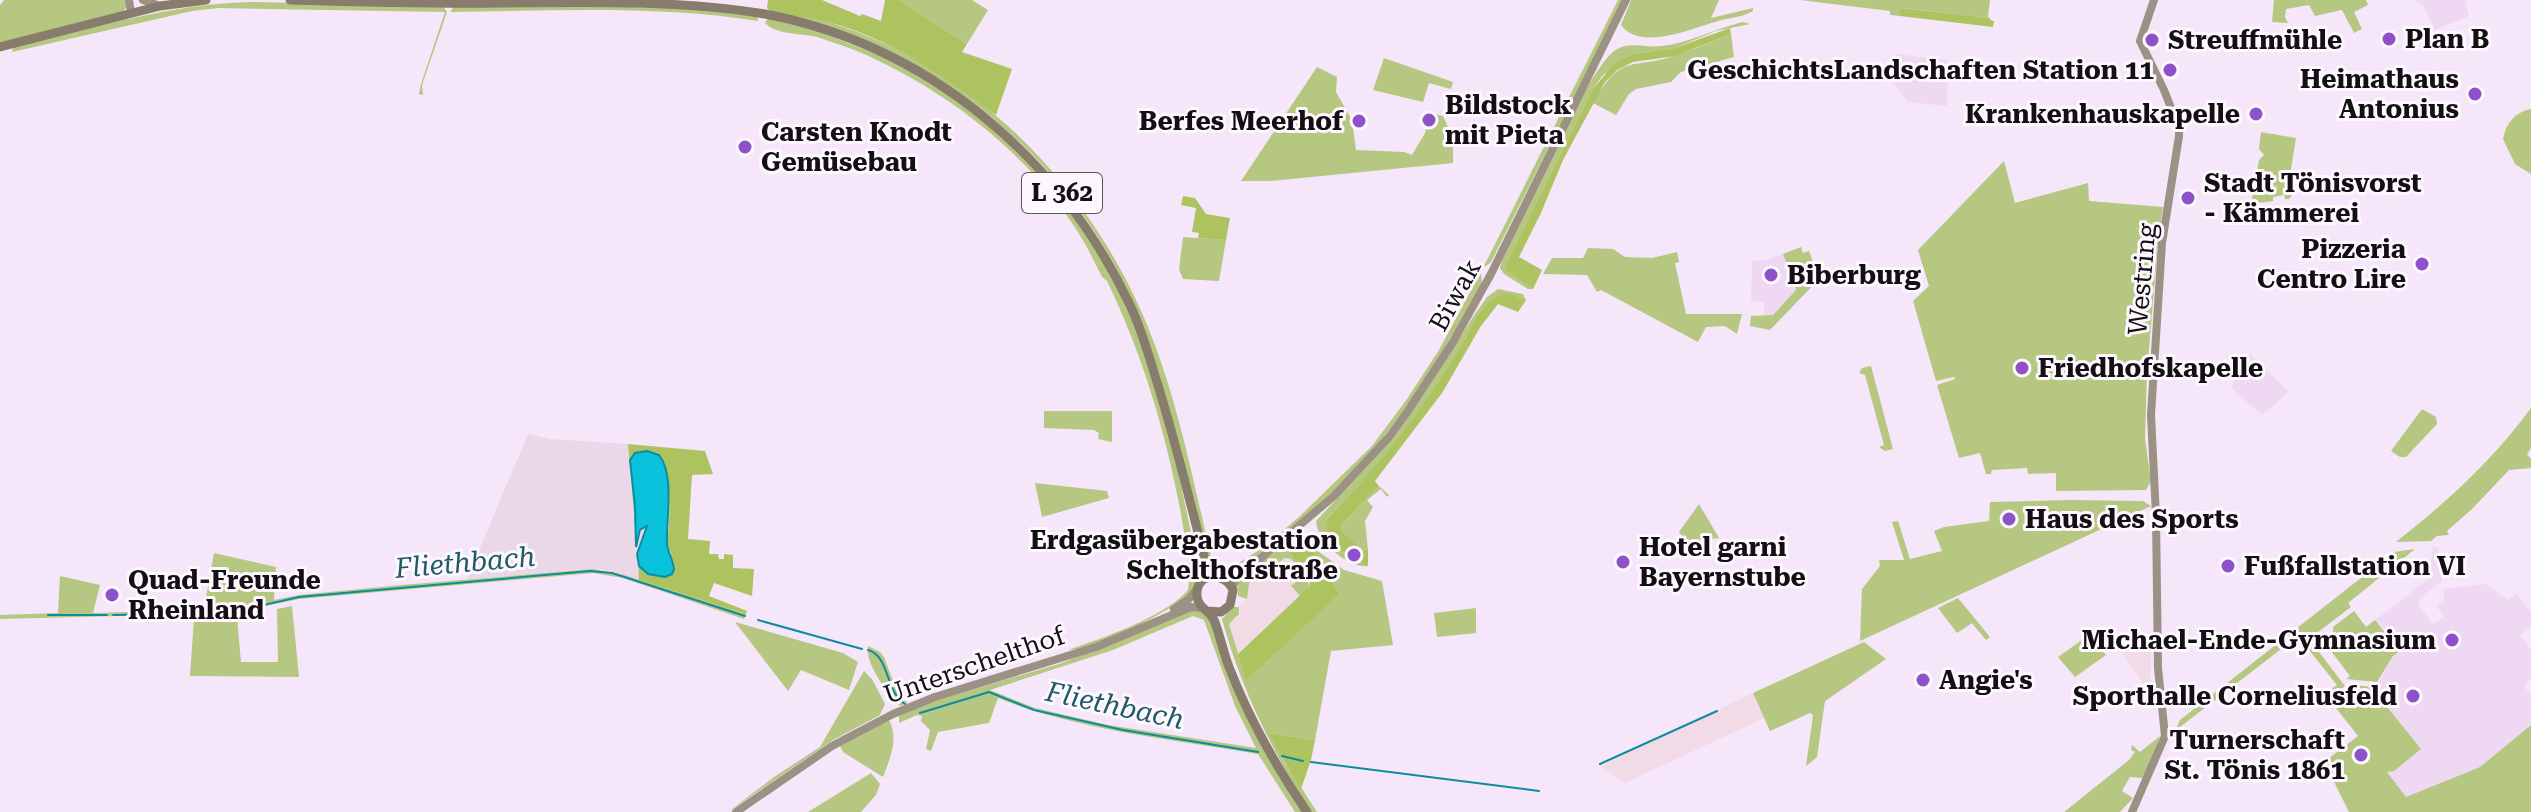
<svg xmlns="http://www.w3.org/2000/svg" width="2531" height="812" viewBox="0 0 2531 812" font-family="'Roboto Serif',serif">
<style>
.commercial{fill:#f2dbe6}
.industrial{fill:#ead7e8}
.built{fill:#efd9f2}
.green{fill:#b5c781;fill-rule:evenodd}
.forest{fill:#acc35f}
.water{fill:#0ac2dc;stroke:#0d8ca0;stroke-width:2}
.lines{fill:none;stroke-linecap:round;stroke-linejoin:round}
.stream{stroke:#0d8ca0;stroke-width:2}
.secondary{stroke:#9c9185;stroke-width:8}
.primary{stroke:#887c6d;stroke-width:9}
.poi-dot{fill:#8d52c9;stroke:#fdf7fe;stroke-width:3}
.labels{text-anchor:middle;stroke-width:6;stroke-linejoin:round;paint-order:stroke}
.shield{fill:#fdf7fe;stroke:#5a545b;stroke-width:2}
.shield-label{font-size:24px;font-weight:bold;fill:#140e15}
.poi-label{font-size:26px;font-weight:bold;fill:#140e15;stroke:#fdf7fe;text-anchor:start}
.street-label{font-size:26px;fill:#140e15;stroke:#fdf7fe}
.water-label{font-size:28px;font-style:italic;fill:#1e5b66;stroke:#fdf7fe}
</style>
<rect width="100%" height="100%" fill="#f6e6f9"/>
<path class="commercial" d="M1285,558L1291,559L1298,567L1299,580L1291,587L1301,597L1238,654L1229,624L1237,617L1241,611L1239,607L1247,599V585L1271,566Z
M2152,631L2150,688L2153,698L2122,653L2123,650Z
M1753,693L1764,718L1625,783L1600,766Z"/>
<path class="industrial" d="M528,434L550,439L628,444L636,546L640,530L647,526L637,554L639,580L609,571L593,569L467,579Z"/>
<path class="built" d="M2413,0H2465L2469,16L2435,30L2424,6Z
M1896,54L1948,60L1947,106L1908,102L1894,83Z
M1783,254L1796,290L1773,316H1764V303L1751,300L1752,261L1765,260Z
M2249,353L2289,392L2262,415L2231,388L2237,374L2231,372L2233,364L2244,366Z
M2433,547H2438L2442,581L2420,598L2418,604L2433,624L2444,616L2436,606L2444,600L2443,589L2487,584L2508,600L2516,593L2531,612V625L2520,635L2531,650V679L2524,686L2531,695V725L2480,767L2406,797L2386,772L2371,687L2380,681L2393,656V643L2375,620L2428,579Z"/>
<path class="green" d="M4,0H127L126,8L123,11L0,43V5Z
M899,0H972L988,10L967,44Z
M1618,0H1623L1491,262L1483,268Z
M1631,0H1719L1711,18L1753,8V11C1743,17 1733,17 1722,20C1697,26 1641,53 1621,25Z
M1800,0H1990L1988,17L1990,18L1902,8L1900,16L1890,15V11Z
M2274,0H2366L2368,5L2354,12L2362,29L2354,33L2342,10L2315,16L2309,5L2286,9L2285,17L2288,23L2272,22Z
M250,2L443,6L447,12L422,85L423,95L419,94L421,84L445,12L218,8L192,11L12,52L13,47C92,29 169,4 250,2Z
M630,4L757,16L758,21C656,5 553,11 451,12L453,7Z
M783,14C799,17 816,19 831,23C972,67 1084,181 1142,313C1177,393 1193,481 1213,565L1229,569L1261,549L1299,517L1372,446L1407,399L1439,350L1477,279L1476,274L1454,271L1481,273L1482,283C1449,342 1416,400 1371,452C1344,485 1310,512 1277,540C1259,554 1233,585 1210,569C1193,509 1175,448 1158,388C1149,360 1144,328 1132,301C1069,157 935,49 783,14Z
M768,18L820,32L891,60L941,88L1013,144L1078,219L1124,298L1147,359L1175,456L1200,576L1192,593L1186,599C1153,617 1106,647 1068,650C1100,639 1167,616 1188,590L1190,572C1177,472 1151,372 1107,281L1102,277C1094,261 1086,244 1076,229C1024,149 943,88 857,51C844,46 830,41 817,37C800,33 777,35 765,23Z
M1743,22L1750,24L1716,31L1675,48L1632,54L1603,75L1593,89L1505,266L1506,271L1533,289H1528L1504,274L1500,268L1502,261C1521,223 1589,61 1619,48C1632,42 1647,48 1661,46C1687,44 1717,28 1743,22Z
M1731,34L1734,57L1681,72L1671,82L1636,89L1629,94L1616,115L1593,103C1623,51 1630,71 1677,55C1695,49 1713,41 1731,34Z
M1384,58L1453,82L1451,89L1429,83L1423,102L1373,90Z
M1317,67L1337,77L1336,92L1352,120L1356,150L1404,152L1412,155L1425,133L1428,121L1432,122L1433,114L1443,116L1453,138V163L1271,181H1241Z
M2531,109V174L2515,164L2503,139C2506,123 2515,112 2531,109Z
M2261,132L2296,138L2287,193L2293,194L2289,199H2285L2284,195L2273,197V201L2251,204L2259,160L2264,155L2259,149Z
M2004,161L2015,203L2088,183L2089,201L2163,207L2158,242L2147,373L2145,439L2151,481L2146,490L2056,491V473L2028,474L2027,468L1992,470L1991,474H1986L1980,453L1959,458L1937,385L1955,379L1954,377L1936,381L1913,301L1929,286L1918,250Z
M1183,237L1226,240L1219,281L1183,279L1179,270Z
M1801,247L1803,253L1809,251L1819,279L1770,330L1750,326L1751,316L1773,315L1796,290L1783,254Z
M1588,248L1613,249L1625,257L1652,258L1677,252L1679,262L1675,263L1686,314H1742L1737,334L1725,326L1706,327L1698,342L1601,290L1597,292L1587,275L1543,274L1552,258H1583Z
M1498,289L1523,294L1526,300L1507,293L1471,328L1441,380L1399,440L1362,483L1326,520C1336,546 1341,556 1368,566C1348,569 1317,541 1316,521L1371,462L1416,406L1475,314L1487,297Z
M1871,366L1893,449L1885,451L1879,447L1884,445L1865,375L1859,373L1862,368Z
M2531,408V448L2527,454L2531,459V468L2509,470L2472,509L2447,531L2449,535L2437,536L2431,541L2396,542C2450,499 2490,463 2531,408Z
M2422,409L2436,417L2437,424L2406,457H2400L2391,451Z
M1044,411H1112V442L1098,439L1099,433L1094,430L1044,428Z
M1035,483L1107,491L1109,498L1042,517Z
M1379,486L1389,495L1387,497L1381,489L1367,500L1373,507L1365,521L1368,550L1361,551L1360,547L1342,531L1341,525Z
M2069,500L2143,501L2151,506L1860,641L1862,589L1880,566L1879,560H1904L1892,522L1898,521L1910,559L1942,551L1934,531L1944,527L1989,521L1990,502Z
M1699,504L1719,538C1705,539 1687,546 1679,532Z
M1304,541L1344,570L1382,581L1393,645L1331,651L1315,740L1269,733L1305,761L1282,758L1317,812H1311C1272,751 1241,689 1222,619L1232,607H1239V614L1229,624L1246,679L1340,594L1311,549H1296L1291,552L1310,586L1301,597L1291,586L1298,580L1296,577L1298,567L1291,559L1285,558L1249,583L1247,599L1238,596L1237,580C1256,565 1280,544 1304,541Z
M2415,549L2348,603L2351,607L2309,639L2345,686L2330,700L2325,693L2337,685L2298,636L2180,727H2177L2180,720L2394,552Z
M214,553L276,567L274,600L299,595L401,585L593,569L624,575L746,614L744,619L623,578L593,573L299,599L231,613L203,614Z
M60,576L100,585L93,613L199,610L198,614L0,619V615L58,613Z
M1958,598L1990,637L1986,640L1972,623L1957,633L1938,608Z
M292,606L299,677L190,676L194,619L237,618L241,662H278L277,609Z
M1196,608L1210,617L1223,655L1303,812H1295L1258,754C1171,739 1081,731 998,698L989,723L938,732L931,751L926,749L930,730L921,721L922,716L917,715L899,723V715L931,702L1062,663ZM1193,616L1204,620L1235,706L1256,748L1108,725L1035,708L990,690L1113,650Z
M1476,608V633L1437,637L1434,613Z
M2354,611L2366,627L2375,620L2392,642L2397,639L2404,648L2393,656L2377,682L2346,679L2350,676L2324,642L2319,645L2321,637L2328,638L2333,635V627Z
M735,622L843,653L858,662L849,690L801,670L788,691Z
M2089,635L2106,655L2075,677L2058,657Z
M1864,642L1886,659L1825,701L1817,757L1806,766L1813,715L1810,713L1770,731L1753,693Z
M868,646L880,652L884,657L899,697L908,703L900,706C888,696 864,661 868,646Z
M864,671L872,679L885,704L880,715L833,740L728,812L774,777L820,747Z
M2355,685L2371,687L2421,749L2394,771L2387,772L2406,797L2480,767L2531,725V812H2349L2324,762L2358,736L2332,703L2343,694L2347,698L2355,692L2352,687Z
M889,720C899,739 890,758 883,777L843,752L840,746Z
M2160,736L2142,788V778L2130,777L2122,791L2133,798L2120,812H2064L2129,760L2135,752L2131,750L2132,745L2140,752Z
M871,773L880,784L876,795L861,812H808Z"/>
<path class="forest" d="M768,0H822L860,16L862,14L881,21L885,0H899L967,44L962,52L1012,69L996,115C946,78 889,37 827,22C809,18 790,16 771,12L767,8Z
M1901,8L1990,18V20L1994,21L1993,27L1900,16Z
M1730,28L1731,34L1675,56L1633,62L1617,70L1605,82L1563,160L1541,213L1519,257L1542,270L1533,289L1506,271L1505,266L1593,89L1613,65L1632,54L1675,48Z
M1183,196L1195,198L1206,214L1230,218L1226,240L1198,238L1199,233L1192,232L1196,208L1181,205Z
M1508,293L1526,300L1518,312L1498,304L1481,326L1442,393L1375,481L1379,486L1341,525L1342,531L1360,547L1361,551L1368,550V566L1360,563L1363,558L1348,548L1344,553L1328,537L1326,520C1382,464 1428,404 1467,335C1475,319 1489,295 1508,293Z
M628,444L705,451L713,474L692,475L688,539L710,541L709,554H718L719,559H724V554L733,555V568L754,569L752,596L714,583L709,596L747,611L746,614L639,580L638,561L648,574L665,577L671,553C665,544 669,533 669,522C670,502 670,477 662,459L632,455L630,459L635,506L636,538Z
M1296,549H1311L1340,594L1246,680L1238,654L1310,586L1309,581L1290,552Z
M1269,733L1315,740L1311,760L1301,789L1282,757L1304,761L1281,755Z"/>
<path class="water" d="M647,451L659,455C675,475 666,519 667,544C668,553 673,560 674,569L672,574L665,577L648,574L639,566L637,554L647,526L640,530L636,547L635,506L630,460L635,453Z"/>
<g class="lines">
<path class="stream" d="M185,613L237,611L299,597L590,571L612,573L745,616
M48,615H107
M113,615L180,614
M758,620L862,649
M868,650C890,656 885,692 905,704
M920,713L989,692L1034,710L1123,730L1258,752
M1282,756L1303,761
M1311,762L1539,791
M1600,764L1717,711"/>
<path class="secondary" d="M129,0L131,13
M143,0L160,6
M1232,587L1236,579L1334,496L1389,437L1408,411L1453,342L1491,274L1626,0
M1174,609L1189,599L1197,589
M736,812L832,746L893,714L935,697L1096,647L1191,607L1202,608
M2132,812L2165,736L2158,668L2156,516L2151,415L2162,243L2179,136V128L2164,90L2140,41L2154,0"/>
<path class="primary" d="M290,0C360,2 430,4 500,3C588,2 678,0 765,14C927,45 1059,156 1129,303C1141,327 1148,353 1156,379C1175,439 1190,502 1206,564L1216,576
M0,47L160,6L206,0
M1207,611L1221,612L1230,605L1233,590C1225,571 1195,572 1197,596C1198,608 1209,610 1214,620C1220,635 1223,651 1229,667C1248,716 1277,768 1307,812"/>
</g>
<g class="poi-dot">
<circle cx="2389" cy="39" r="8"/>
<circle cx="2152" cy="40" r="8"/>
<circle cx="2170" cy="70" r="8"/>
<circle cx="2475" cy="94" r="8"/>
<circle cx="2256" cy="114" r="8"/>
<circle cx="1429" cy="120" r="8"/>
<circle cx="1359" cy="121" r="8"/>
<circle cx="745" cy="147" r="8"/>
<circle cx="2188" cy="198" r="8"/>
<circle cx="2422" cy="264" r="8"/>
<circle cx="1771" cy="275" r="8"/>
<circle cx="2022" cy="368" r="8"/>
<circle cx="2009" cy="519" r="8"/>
<circle cx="1354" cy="555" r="8"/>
<circle cx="1623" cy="562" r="8"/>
<circle cx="2228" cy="566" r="8"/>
<circle cx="112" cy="595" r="8"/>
<circle cx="2452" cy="640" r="8"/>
<circle cx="1923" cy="680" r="8"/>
<circle cx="2413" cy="696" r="8"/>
<circle cx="2361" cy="755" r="8"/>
</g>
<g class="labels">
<rect class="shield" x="1022" y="173" width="80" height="40" rx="6"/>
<g class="shield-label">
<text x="1062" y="201">L 362</text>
</g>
<g class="poi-label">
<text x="2405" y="48">Plan B</text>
<text x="2168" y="49">Streuffmühle</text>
<text x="2154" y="79" text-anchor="end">GeschichtsLandschaften Station 11</text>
<text x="2459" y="88" text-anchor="end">Heimathaus<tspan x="2459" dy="30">Antonius</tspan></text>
<text x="1445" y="114">Bildstock<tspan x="1445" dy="30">mit Pieta</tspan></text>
<text x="2240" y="123" text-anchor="end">Krankenhauskapelle</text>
<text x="1343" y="130" text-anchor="end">Berfes Meerhof</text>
<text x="761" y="141">Carsten Knodt<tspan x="761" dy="30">Gemüsebau</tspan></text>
<text x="2204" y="192">Stadt Tönisvorst<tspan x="2204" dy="30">- Kämmerei</tspan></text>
<text x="2406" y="258" text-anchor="end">Pizzeria<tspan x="2406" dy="30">Centro Lire</tspan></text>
<text x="1787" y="284">Biberburg</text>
<text x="2038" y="377">Friedhofskapelle</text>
<text x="2025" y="528">Haus des Sports</text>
<text x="1338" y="549" text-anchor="end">Erdgasübergabestation<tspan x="1338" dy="30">Schelthofstraße</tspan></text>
<text x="1639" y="556">Hotel garni<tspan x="1639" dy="30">Bayernstube</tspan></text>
<text x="2244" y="575">Fußfallstation VI</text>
<text x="128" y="589">Quad-Freunde<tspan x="128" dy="30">Rheinland</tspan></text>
<text x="2436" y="649" text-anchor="end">Michael-Ende-Gymnasium</text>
<text x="1939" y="689">Angie's</text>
<text x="2397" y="705" text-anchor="end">Sporthalle Corneliusfeld</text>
<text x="2345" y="749" text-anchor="end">Turnerschaft<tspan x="2345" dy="30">St. Tönis 1861</tspan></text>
</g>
<g class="street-label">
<text transform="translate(2142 279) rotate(-85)" y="9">Westring</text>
<text transform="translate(1455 295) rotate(-61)" y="9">Biwak</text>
<text transform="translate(974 665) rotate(-19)" y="9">Unterschelthof</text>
</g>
<g class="water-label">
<text transform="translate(465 562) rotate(-5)" y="10">Fliethbach</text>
<text transform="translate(1115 705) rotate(12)" y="10">Fliethbach</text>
</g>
</g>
</svg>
